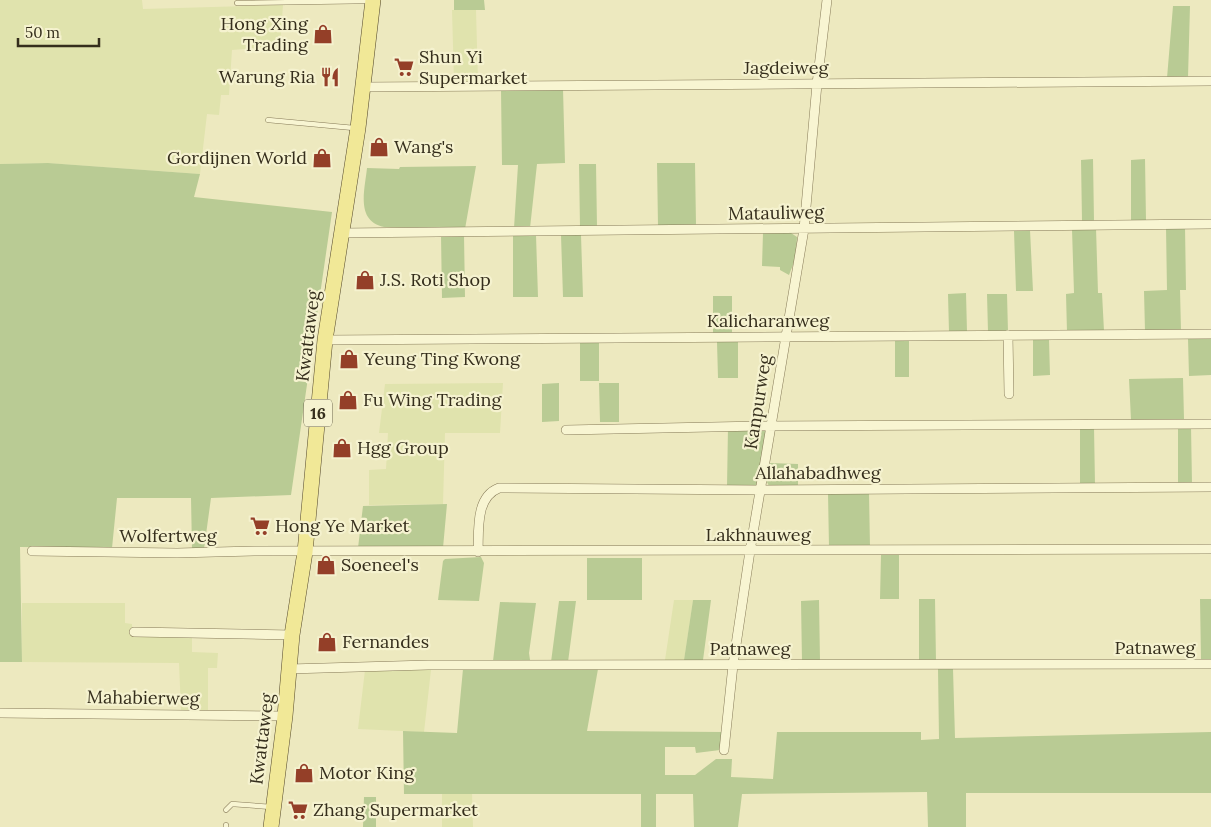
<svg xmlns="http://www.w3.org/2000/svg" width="1211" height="827" viewBox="0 0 1211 827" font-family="Lora,serif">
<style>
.farmland{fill:#e0e3ad}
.green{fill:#b9cb94}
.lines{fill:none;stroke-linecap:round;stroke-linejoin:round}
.service-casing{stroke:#867a58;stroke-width:5.5}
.minor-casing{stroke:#867a58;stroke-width:10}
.primary-casing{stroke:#53472c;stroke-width:16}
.service{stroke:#f8f5d2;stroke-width:4.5}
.minor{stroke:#f8f5d2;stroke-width:9}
.primary{stroke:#f1e897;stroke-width:15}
.labels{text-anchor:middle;stroke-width:4.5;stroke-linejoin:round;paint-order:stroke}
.shield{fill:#f5f2cf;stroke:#6f6952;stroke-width:1}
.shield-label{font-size:16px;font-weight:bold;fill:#352e1c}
.poi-label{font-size:18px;fill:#352e1c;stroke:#f5f2cf;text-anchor:start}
.street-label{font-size:18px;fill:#352e1c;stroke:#f5f2cf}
</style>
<rect width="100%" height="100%" fill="#ede9bf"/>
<path class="farmland" d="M0,0H142L143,9L283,5L280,46L232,50L229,95H221L219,115L207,114L200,174L48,163L0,164Z
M452,10H476L478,82H454Z
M503,383L500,433H445L443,504L369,505V470L386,469L388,433H379L385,384Z
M674,600H693L684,660H665Z
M22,603H125V623L132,624V635L192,636V652L218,653L217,668H208V710H181L179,663L22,662Z
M365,670H431L424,732L358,729Z
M472,793L473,827H442V794Z"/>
<path class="green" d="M454,0H484L485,10H454Z
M1173,6H1190L1188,77L1167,78Z
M563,89L565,163L537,164L530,228H514L518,165H502L501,90Z
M1093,159L1094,221H1082L1081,160Z
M1145,159L1146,221H1131V160Z
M48,163L200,174L194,197L332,212L291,495L211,498L204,549H192L191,498H117L112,548L20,547L22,662H0V164Z
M657,163H695L696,225L658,226Z
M579,164H596L597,227H580Z
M476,166L465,229L384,227C355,221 365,189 367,168L399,169L400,167Z
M1166,227H1185L1186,290H1180L1181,331H1145L1144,291L1167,290Z
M1096,228L1098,293H1102L1104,331L1067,332L1066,294L1074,293L1072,229Z
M1030,230L1033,291H1016L1014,231Z
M763,233H791L797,237L796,257L789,275L780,270V267L762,266Z
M441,235H464L465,297L442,298Z
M513,235H536L538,297H513Z
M561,235H581L583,297H563Z
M966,293L967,332H949L948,294Z
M987,294H1007L1008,332H988Z
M713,296H732V334H713Z
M1033,339H1049L1050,375L1033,376Z
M1188,339H1211V375L1189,376Z
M895,340H909V377H895Z
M580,342H599V381H580Z
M717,342H738V378H718Z
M1183,378L1184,419L1131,420L1129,379Z
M559,383V421L542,422V384Z
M599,383H619V422H600Z
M1178,426H1191L1192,484H1178Z
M728,427L766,430L757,486L727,487Z
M1080,427H1094L1095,485H1080Z
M769,463L798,464V487L769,486L766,480Z
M828,493H869L870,547H829Z
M447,504L443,548H358L363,506Z
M881,555H899V599H880Z
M481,557L484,563L479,601L438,600L443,561L445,559Z
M587,558H642V600H587Z
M919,599H935L936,662H919Z
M1200,599H1211V660H1201Z
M693,600H711L703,660H684Z
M819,600L820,661L802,662L801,601Z
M559,601H576L568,662H551Z
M500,602L536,603L529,653L530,660L493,661Z
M463,669H598L587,731L723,732L720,750L696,753L695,747H665V775H695L716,759H732L731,777L773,779L777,732H921V740L939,739L938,669H953L955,738L1211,732V793H966V827H928L927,792L742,794L738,827H694L693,794H656V827H641V794H404L403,731L457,733Z
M364,797H376V827H363Z"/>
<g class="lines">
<defs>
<path id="service" d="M237,3L369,1
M268,120L354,128
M226,810L232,804L272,807
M226,825V827"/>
<path id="minor" d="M362,87L1211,81
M341,233L1211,224
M1008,335L1009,394
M325,340L1211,334
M566,430L760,426L1211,424
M32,551L177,553L254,551L1211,549
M478,552C479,531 475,497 499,488L761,490L1211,487
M134,632L292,635
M289,669L428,665L1211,664
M0,713L285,716
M724,750L733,665L750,551L804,229L817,84L827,0"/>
<path id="primary" d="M271,827L285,716L292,635L305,552L325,340L358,128L373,0"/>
</defs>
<use href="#service" class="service-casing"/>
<use href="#minor" class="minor-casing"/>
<use href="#primary" class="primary-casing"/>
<use href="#service" class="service"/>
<use href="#minor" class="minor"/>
<use href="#primary" class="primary"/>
</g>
<defs>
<symbol id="shop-bare" viewBox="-9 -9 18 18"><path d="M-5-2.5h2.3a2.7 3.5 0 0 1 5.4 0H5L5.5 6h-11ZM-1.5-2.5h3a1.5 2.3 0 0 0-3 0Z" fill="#943f28" stroke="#f5f2cf" stroke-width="2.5" paint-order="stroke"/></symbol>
<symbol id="supermarket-bare" viewBox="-9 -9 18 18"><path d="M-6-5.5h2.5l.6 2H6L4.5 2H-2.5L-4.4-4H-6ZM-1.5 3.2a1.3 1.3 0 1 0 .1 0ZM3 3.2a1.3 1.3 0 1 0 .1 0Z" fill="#943f28" stroke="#f5f2cf" stroke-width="2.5" paint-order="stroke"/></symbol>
<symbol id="restaurant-bare" viewBox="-9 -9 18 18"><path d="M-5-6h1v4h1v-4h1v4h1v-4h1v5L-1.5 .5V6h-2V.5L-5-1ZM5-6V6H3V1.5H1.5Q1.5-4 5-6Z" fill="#943f28" stroke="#f5f2cf" stroke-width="2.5" paint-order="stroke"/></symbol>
</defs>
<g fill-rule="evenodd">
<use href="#shop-bare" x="309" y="20" width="28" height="28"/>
<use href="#supermarket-bare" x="390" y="53" width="28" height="28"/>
<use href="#restaurant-bare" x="316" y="63" width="28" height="28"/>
<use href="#shop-bare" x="365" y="133" width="28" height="28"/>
<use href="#shop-bare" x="308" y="144" width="28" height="28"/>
<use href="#shop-bare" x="351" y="266" width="28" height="28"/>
<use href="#shop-bare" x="335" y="345" width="28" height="28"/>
<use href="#shop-bare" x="334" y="386" width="28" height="28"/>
<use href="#shop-bare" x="328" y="434" width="28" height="28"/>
<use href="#supermarket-bare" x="246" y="512" width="28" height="28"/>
<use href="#shop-bare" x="312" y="551" width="28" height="28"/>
<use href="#shop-bare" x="313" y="628" width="28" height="28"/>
<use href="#shop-bare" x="290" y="759" width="28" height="28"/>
<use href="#supermarket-bare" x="284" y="796" width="28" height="28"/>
</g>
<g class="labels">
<rect class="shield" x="304" y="399.5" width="28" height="27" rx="4"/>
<g class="shield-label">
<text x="318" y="419">16</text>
</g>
<g class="poi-label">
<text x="308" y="30" text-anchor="end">Hong Xing<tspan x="308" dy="21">Trading</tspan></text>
<text x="419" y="63">Shun Yi<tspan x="419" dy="21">Supermarket</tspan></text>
<text x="315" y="83" text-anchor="end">Warung Ria</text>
<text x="394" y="153">Wang's</text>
<text x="307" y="164" text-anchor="end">Gordijnen World</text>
<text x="380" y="286">J.S. Roti Shop</text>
<text x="364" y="365">Yeung Ting Kwong</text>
<text x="363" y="406">Fu Wing Trading</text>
<text x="357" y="454">Hgg Group</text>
<text x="275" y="532">Hong Ye Market</text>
<text x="341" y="571">Soeneel's</text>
<text x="342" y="648">Fernandes</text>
<text x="319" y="779">Motor King</text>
<text x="313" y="816">Zhang Supermarket</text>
</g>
<g class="street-label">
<text x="786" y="74">Jagdeiweg</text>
<text transform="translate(776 213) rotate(-1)" y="6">Matauliweg</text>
<text x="768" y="327">Kalicharanweg</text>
<text transform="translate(308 336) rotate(-83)" y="6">Kwattaweg</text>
<text transform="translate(758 402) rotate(-81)" y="6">Kanpurweg</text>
<text x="818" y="479">Allahabadhweg</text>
<text x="758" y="541">Lakhnauweg</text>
<text x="168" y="542">Wolfertweg</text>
<text x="1155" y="654">Patnaweg</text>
<text x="750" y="655">Patnaweg</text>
<text transform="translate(143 698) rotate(1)" y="6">Mahabierweg</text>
<text transform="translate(262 739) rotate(-83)" y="6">Kwattaweg</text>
</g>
</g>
<path d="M18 38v8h81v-8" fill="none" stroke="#352e1c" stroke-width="2.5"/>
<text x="25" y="38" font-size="15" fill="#352e1c" stroke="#f5f2cf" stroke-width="4" paint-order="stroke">50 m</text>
</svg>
